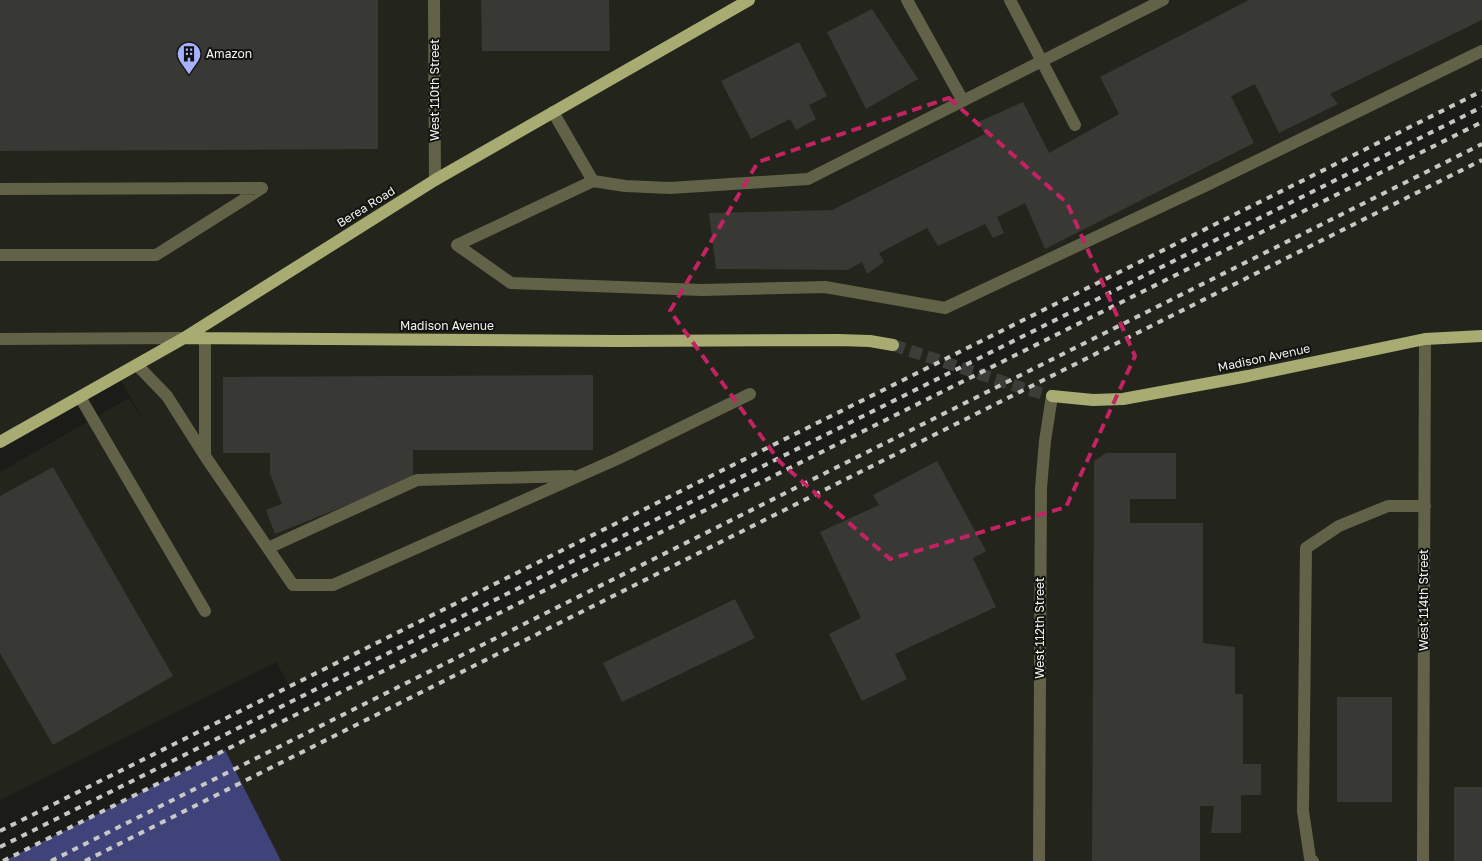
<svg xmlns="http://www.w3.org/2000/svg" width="1482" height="861" viewBox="0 0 1482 861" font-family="'Golos Text',sans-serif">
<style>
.built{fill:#23241b}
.forest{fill:#3f437a}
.building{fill:#383835}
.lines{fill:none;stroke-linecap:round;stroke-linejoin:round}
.major-tunnel{stroke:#3c3c39;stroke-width:12;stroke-dasharray:12 6;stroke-linecap:butt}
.minor{stroke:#616247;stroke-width:12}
.major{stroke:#a8ac72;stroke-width:12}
.rail{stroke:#c7c7c5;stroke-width:4;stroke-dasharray:6 6;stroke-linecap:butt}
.marked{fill:none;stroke:#c42363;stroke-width:4;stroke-dasharray:10 6;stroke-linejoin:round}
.labels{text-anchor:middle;stroke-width:4;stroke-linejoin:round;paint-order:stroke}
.poi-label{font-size:12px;fill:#f4f4f2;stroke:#12120f;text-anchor:start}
.street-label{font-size:12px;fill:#f4f4f2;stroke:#12120f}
</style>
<rect width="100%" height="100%" fill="#1b1b18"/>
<path class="built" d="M0,0H1482V91L290,687L276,662L0,800V472L129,398L146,425L118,375L0,442Z
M1482,123V861H281L225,750Z"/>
<path class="forest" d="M225,750L281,861H4Z"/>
<path class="building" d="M0,0H378V149L0,151Z
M481,0H609L610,51H482Z
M1249,0H1482V20L1330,94L1338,104L1279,133L1255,84L1231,96L1254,143L1045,249L1025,203L997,217L1004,233L993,238L985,224L938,246L927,228L879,253L884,262L867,274L862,262L848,270L716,269L709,213L832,210L985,134L978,122L1023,102L1049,153L1119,114L1100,77Z
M872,9L918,79L866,109L827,32Z
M799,42L827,96L809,105L816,119L796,130L790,119L751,139L721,81Z
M593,375V450H413V479L275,534L266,510L282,504L270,474V453H223V377Z
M1106,453H1176V499H1130V523H1203V643L1235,647V694H1243V764H1261V795H1241V833H1211L1214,806H1200V861H1092L1094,461Z
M937,461L986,551L973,558L996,607L895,654L907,679L862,701L829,634L861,618L820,532L879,505L873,495Z
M53,467L173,676L53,745L0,653V496Z
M735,599L755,638L622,702L603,663Z
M1337,697H1392V802H1337Z
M1454,787H1482V861H1454Z"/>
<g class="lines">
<path class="major-tunnel" d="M893,345L1022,388L1052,396"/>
<path class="minor" d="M434,0L435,180
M907,0L963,101
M1010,0L1075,125
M553,112L593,181L457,245L511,283L702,290L825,287L945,308L1209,184L1482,51
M593,181L625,186L670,188L808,179L1163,0
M0,189L262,188
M0,255H156L262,188
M205,338V456
M0,339L184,338
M137,365L167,396L205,456L293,585H333L617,459L750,394
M80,397L205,611
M268,548L417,480L572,476
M1039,861L1041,488L1045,441L1052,396
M1313,861L1310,858L1303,811L1306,548L1339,526L1388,506H1425
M1423,861L1425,339"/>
<path class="major" d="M184,338L619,341L838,340L870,341L893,345
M1052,396L1093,400L1123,399L1248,376L1425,339L1482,336
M0,442L184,338L435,180L749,0"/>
<path class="rail" d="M0,831L1482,91
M0,847L1482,107
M3,861L1482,122
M51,861L1482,144
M85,861L1482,160"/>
</g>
<path class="marked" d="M949,98L1067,203L1135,356L1066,507L890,559L780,462L670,311L758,162Z"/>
<defs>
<symbol id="building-pin" viewBox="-11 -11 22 30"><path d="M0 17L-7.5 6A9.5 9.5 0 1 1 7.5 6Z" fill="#a7b0fc" stroke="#12120f"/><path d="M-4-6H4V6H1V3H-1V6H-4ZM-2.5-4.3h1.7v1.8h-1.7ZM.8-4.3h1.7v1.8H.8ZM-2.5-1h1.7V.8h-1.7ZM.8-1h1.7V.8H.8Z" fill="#111"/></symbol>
</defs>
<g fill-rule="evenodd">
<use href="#building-pin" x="175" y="40" width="28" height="38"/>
</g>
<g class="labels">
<g class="poi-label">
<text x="206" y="58">Amazon</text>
</g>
<g class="street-label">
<text transform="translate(435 90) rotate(-90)" y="4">West 110th Street</text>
<text transform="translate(366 207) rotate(-32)" y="4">Berea Road</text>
<text x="447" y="330">Madison Avenue</text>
<text transform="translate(1264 358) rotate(-12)" y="4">Madison Avenue</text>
<text transform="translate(1424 600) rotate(-90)" y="4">West 114th Street</text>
<text transform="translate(1040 628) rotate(-90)" y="4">West 112th Street</text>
</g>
</g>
</svg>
